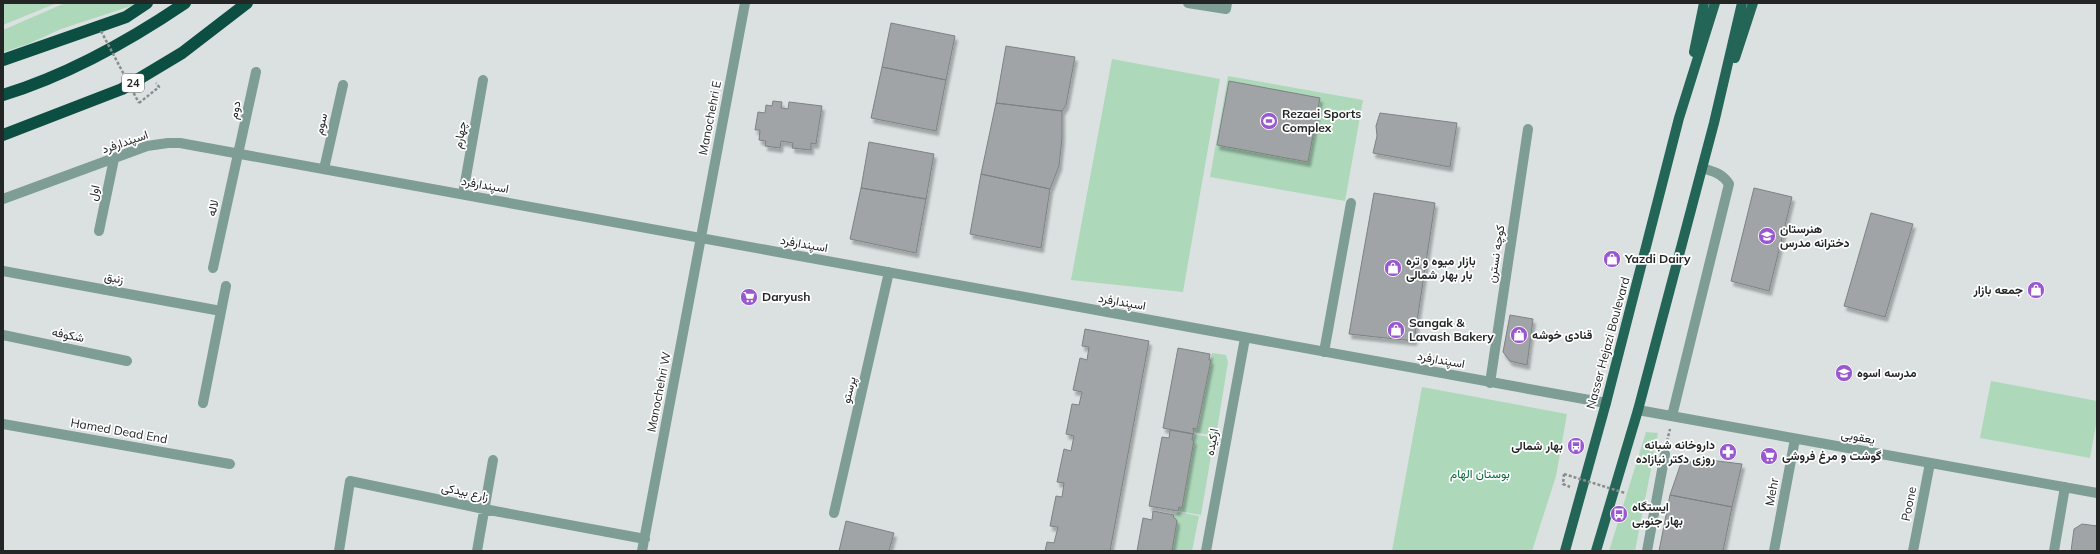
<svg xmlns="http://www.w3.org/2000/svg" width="2100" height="554" viewBox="0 0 2100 554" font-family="Mulish,Vazirmatn,sans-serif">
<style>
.green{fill:#add8ba}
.building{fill:#a0a4a6;stroke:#7d8283;filter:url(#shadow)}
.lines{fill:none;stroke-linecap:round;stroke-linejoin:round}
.path{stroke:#898d8d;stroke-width:2.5;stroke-dasharray:3 2;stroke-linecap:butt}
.minor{stroke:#7e9d94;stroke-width:10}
.major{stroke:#236557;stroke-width:10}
.highway{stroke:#0c4e42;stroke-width:12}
.path-bridge{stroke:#898d8d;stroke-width:2.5;stroke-dasharray:3 2;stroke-linecap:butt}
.labels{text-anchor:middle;stroke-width:3.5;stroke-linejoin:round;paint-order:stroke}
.shield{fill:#fff;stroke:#666767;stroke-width:1}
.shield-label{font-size:11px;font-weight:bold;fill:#242626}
.street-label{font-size:12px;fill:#242626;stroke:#fff}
.poi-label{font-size:12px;font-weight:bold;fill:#242626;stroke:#fff;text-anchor:start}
.park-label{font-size:12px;fill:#026839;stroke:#fff}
</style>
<defs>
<filter id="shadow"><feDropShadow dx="2.5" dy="4.5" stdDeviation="1" flood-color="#0004"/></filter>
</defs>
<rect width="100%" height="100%" fill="#dbe1e1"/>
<path class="green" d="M3,3H57L3,25Z
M65,3L137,4L61,29L28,44L3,52V30Z
M1112,59L1220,79L1183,292L1071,280Z
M1228,76L1363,100L1345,201L1210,177Z
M1212,353L1226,355L1228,362L1216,436L1193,432V428L1198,429Z
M1991,381L2097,401V419L2090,458L1980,438Z
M1422,387L1567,414L1556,476L1532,551H1392Z
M1646,432L1658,433L1635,551H1609Z
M1193,434L1214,438L1201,515L1178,511L1179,507L1182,508L1194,440H1192Z
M1178,512L1199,516L1192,551H1172L1177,521L1173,516Z"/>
<path class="building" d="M891,23L955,36L946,80L882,67Z
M1006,46L1075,57L1066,105L1062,111L996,103Z
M882,67L946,80L936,131L871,118Z
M1229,81L1320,98L1308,162L1217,145Z
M773,101L782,102L781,108L788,109L789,102L822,106L816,144L811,143V150L792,148L793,143L781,141L780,148L765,146L766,141L759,140L760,130H755L758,112L765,113L766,105L772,106Z
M996,103L1062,111V138L1059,166L1050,189L981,174Z
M1380,113L1457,123L1450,167L1373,153L1377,136L1376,126Z
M869,142L934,154L926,199L861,188Z
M981,174L1050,189L1041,248L970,234Z
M861,188L926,199L916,253L850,239Z
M1754,188L1792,197L1769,291L1731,281Z
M1374,193L1435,203L1414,341L1349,334Z
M1871,213L1913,224L1885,317L1844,306Z
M1510,315L1533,319L1527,365L1510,361L1503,352Z
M1085,329L1149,341L1110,551H1045L1047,542L1054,543L1058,527L1050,526L1056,496L1062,497L1064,483L1057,482L1064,449L1071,451L1074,436L1066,434L1072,404L1079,405L1082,392L1073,390L1080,358L1087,360L1089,347L1082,346Z
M1178,348L1210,354L1209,360H1211L1197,429L1193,428L1194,434L1163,428Z
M1170,430L1193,434L1192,440H1194L1182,508L1179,507L1178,511L1149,506L1162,437L1169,438Z
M1709,460L1742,464L1732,507L1670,495L1681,463Z
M1670,495L1732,507L1723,551H1659Z
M1153,511L1174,515L1173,516L1177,521L1172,551H1137L1143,518L1152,520Z
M846,521L894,533L889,551H839Z
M2082,524L2097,526V551H2071L2074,529Z"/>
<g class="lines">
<path class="path" d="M139,103L159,87L156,83
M1667,441L1670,429
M1564,474L1563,484L1570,487"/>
<path class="minor" d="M1188,3L1226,9L1227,3
M324,169L343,85
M463,194L483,80
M3,199L147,146L168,143H180L1606,403
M99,231L114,159
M213,268L256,72
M3,271L221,311
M3,335L127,361
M1324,352L1351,203
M1490,383L1528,129
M203,403L226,286
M1638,410L2097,493
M1672,416L1729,184C1722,173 1714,172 1702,168
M3,424L230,464
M834,513L889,272
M339,551L350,481L484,509L645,539
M477,551L493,460
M642,551L745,3
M1206,551L1245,338
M1647,551L1665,454
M1774,551L1795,439
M1913,551L1930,463
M2054,551L2065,487"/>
<path class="major" d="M1694,52L1704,3
M1735,58L1753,3
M1565,551L1606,403L1679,118L1715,3
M1596,551L1638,410L1714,123L1742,3"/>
<path class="highway" d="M3,60L126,17L147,3
M3,95C68,75 129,41 185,3
M3,135L122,89L182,53L247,3"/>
<path class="path-bridge" d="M101,31L139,103
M1564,474L1625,493"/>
</g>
<defs>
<symbol id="stadium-disc" viewBox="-11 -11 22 22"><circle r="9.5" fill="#9858cf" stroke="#fff"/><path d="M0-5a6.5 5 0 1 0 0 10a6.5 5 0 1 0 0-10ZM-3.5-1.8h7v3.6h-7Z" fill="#fff"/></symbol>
<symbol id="school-disc" viewBox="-11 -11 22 22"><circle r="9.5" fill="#9858cf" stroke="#fff"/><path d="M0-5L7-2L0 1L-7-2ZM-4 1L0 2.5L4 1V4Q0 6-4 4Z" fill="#fff"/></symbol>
<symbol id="shop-disc" viewBox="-11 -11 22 22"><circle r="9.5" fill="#9858cf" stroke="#fff"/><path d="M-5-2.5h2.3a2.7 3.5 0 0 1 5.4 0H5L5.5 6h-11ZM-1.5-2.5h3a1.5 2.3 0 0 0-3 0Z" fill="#fff"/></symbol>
<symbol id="supermarket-disc" viewBox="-11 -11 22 22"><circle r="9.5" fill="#9858cf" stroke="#fff"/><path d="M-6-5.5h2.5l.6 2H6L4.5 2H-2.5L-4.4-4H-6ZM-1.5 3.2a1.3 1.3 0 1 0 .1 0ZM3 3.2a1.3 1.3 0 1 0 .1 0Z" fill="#fff"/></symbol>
<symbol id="bus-disc" viewBox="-11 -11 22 22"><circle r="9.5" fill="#9858cf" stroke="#fff"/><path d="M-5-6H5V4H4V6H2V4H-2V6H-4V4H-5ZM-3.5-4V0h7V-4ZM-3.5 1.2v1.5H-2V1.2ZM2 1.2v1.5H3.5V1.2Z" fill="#fff"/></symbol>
<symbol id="pharmacy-disc" viewBox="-11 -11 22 22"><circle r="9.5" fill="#9858cf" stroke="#fff"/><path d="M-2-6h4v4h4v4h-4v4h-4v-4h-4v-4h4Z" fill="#fff"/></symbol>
</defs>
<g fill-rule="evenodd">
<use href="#stadium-disc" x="1259" y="111" width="20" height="20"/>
<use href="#school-disc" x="1757" y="226" width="20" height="20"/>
<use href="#shop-disc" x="1602" y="249" width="20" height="20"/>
<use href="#shop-disc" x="1383" y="258" width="20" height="20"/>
<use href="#shop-disc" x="2026" y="280" width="20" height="20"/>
<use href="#supermarket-disc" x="739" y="287" width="20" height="20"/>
<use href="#shop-disc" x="1386" y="320" width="20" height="20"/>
<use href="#shop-disc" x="1509" y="325" width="20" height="20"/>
<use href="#school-disc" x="1834" y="363" width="20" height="20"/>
<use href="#bus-disc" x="1566" y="436" width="20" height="20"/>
<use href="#pharmacy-disc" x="1718" y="442" width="20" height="20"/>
<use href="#supermarket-disc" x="1759" y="446" width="20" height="20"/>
<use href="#bus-disc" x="1609" y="504" width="20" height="20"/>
</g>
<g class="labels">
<rect class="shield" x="122" y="74" width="22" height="18" rx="3"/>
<g class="shield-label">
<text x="133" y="87">24</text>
</g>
<g class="street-label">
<text transform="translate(235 110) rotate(-78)" y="4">دوم</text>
<text transform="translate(710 118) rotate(-79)" y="4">Manochehri E</text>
<text transform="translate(321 124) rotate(-77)" y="4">سوم</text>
<text transform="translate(460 135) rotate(-80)" y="4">چهارم</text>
<text transform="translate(125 142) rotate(-19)" y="4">اسپندارفرد</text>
<text transform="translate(485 185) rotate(10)" y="4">اسپندارفرد</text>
<text transform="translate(94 193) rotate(-78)" y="4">اول</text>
<text transform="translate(213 208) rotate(-77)" y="4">لاله</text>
<text transform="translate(804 244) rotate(10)" y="4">اسپندارفرد</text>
<text transform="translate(1496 254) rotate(-81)" y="4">کوچه نسترن</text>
<text transform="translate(114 278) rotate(10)" y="4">زنبق</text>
<text transform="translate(1122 302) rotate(10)" y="4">اسپندارفرد</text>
<text transform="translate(68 335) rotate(12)" y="4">شکوفه</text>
<text transform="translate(1608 343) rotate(-75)" y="4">Nasser Hejazi Boulevard</text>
<text transform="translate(1441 360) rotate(10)" y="4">اسپندارفرد</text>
<text transform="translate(849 390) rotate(-77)" y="4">پرستو</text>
<text transform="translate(659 392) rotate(-79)" y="4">Manochehri W</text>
<text transform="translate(119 431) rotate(10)" y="4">Hamed Dead End</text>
<text transform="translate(1858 437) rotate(10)" y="4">یعقوبی</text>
<text transform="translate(1212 442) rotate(-80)" y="4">ارکیده</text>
<text transform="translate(465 492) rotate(12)" y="4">زارع بیدکی</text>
<text transform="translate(1772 492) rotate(-80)" y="4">Mehr</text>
<text transform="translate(1909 504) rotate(-79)" y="4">Poone</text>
</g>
<g class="poi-label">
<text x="1282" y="118">Rezaei Sports<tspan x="1282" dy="14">Complex</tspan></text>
<text x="1780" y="233">هنرستان<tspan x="1780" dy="14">دخترانه مدرس</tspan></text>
<text x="1625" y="263">Yazdi Dairy</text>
<text x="1406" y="265">بازار میوه و تره<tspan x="1406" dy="14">بار بهار شمالی</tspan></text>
<text x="2023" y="294" text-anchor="end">جمعه‌ بازار</text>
<text x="762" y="301">Daryush</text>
<text x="1409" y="327">Sangak &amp;<tspan x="1409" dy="14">Lavash Bakery</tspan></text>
<text x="1532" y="339">قنادی خوشه</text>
<text x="1857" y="377">مدرسه اسوه</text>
<text x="1715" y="449" text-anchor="end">داروخانه شبانه<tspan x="1715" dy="14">روزی دکتر نیازاده</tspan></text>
<text x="1563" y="450" text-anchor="end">بهار شمالی</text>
<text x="1782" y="460">گوشت و مرغ فروشی</text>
<text x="1632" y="511">ایستگاه<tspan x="1632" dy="14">بهار جنوبی</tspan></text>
</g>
<g class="park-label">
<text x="1480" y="478">بوستان الهام</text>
</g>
</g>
<rect width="2100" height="554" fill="none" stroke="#242626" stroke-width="8"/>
</svg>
